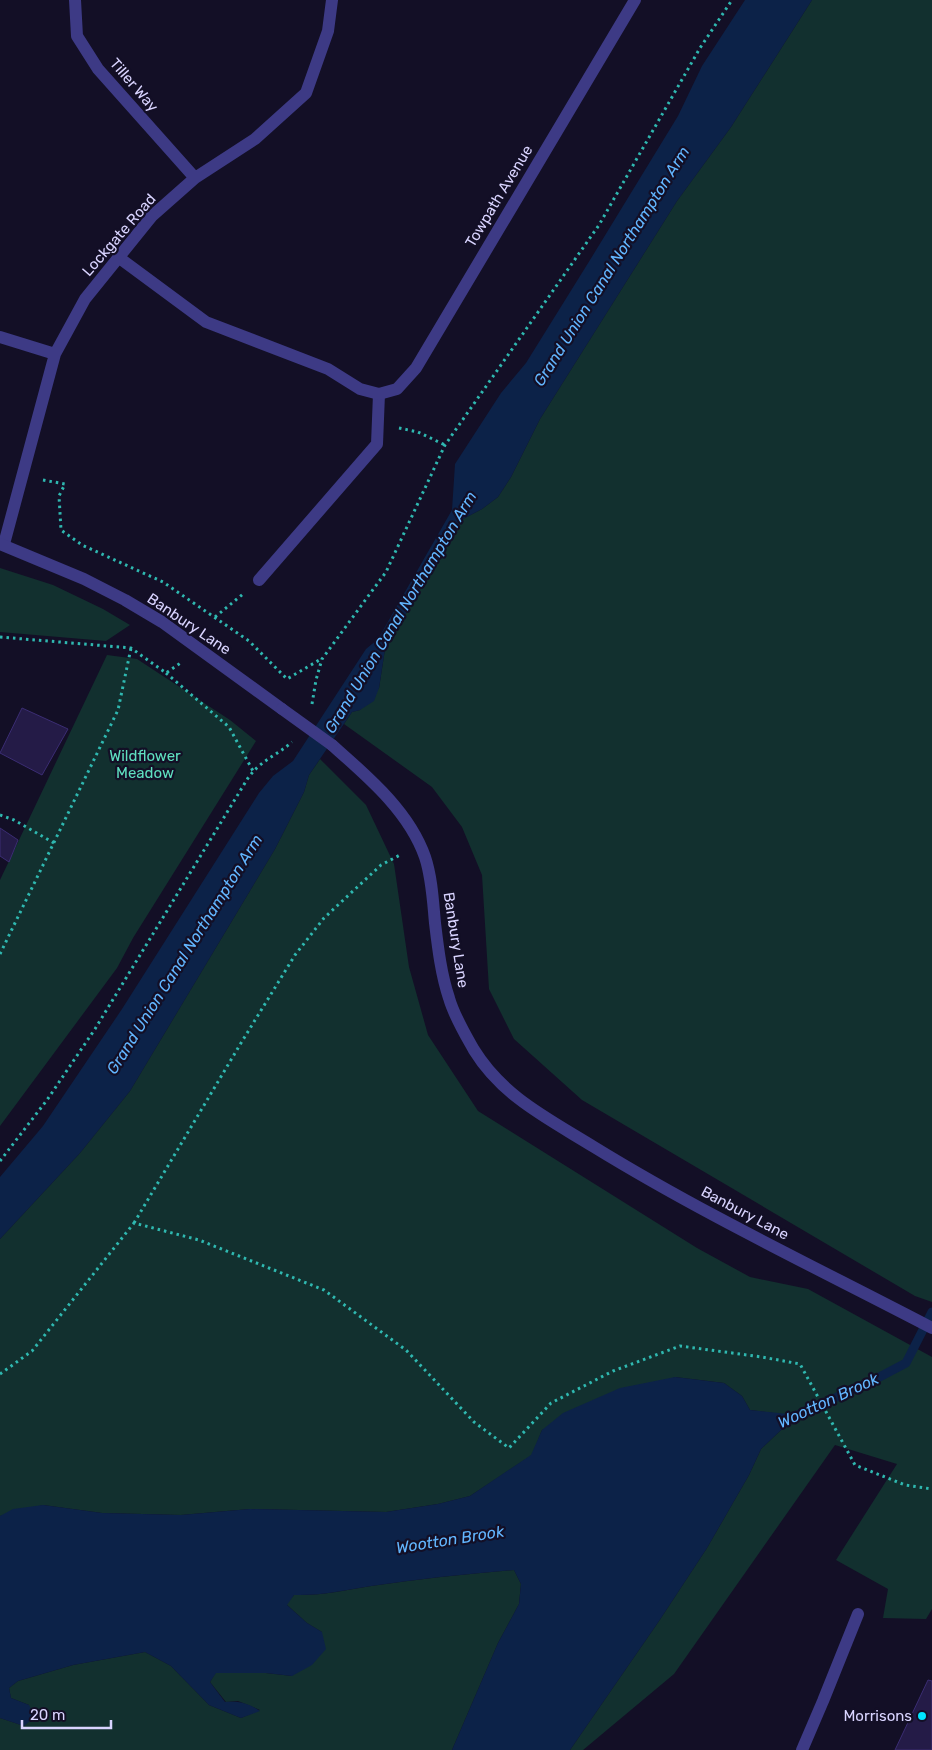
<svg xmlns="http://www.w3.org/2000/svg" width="932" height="1750" viewBox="0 0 932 1750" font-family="Rubik,sans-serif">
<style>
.green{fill:#12302f}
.water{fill:#0c2248}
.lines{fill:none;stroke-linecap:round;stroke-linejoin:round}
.stream{stroke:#0c2248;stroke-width:9}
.building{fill:#241b47;stroke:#3b2d73}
.path{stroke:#2fb8b0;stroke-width:3;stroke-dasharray:2.5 4;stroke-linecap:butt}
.service{stroke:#3d3a85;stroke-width:12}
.minor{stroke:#3d3a85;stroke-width:12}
.tertiary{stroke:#3d3a85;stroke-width:12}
.tertiary-bridge{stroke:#3d3a85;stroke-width:12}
.poi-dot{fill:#00e5ff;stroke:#130f26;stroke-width:2}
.labels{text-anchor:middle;stroke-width:4.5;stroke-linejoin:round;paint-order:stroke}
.street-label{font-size:15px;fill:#d9d4ff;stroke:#130f26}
.park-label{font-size:15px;fill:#5fe0c0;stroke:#130f26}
.poi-label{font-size:15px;fill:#d9d4ff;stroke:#130f26;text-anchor:end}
.water-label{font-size:16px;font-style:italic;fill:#62b6ff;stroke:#130f26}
</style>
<rect width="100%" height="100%" fill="#130f26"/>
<path class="green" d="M812,0H932V1302L915,1296L582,1100L514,1039L489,989L482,875L462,827L432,787L344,724L352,712L360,710L379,688L385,649L461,520L482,509L498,497L511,477L540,419L677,201L731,127Z
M0,568L53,585L103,609L130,625L106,641L0,632Z
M107,655L137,659L230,720L256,741L133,938L117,968L0,1126V880Z
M320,759L366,805L394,864L409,967L428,1035L478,1111L697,1248L750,1277L808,1289L932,1357V1609L926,1619L883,1618L888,1589L836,1560L897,1464L835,1445L674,1674L583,1750H570L659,1621L707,1548L749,1475L761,1449L796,1416L750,1410L742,1396L724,1383L675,1377L542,1430L532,1455L470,1496L438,1504L386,1512L250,1509L181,1515L102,1513L43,1505L0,1516V1239L80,1153L130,1091L275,849L304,792L309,775Z
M514,1570L521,1584L519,1604L498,1643L452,1750H0V1718L24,1726L29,1705L11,1698L9,1688L18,1681L73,1665L145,1652L171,1666L209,1705L241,1718L260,1710L238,1701L226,1702L210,1682L216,1672L266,1673L292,1676L322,1632L307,1623L286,1604L294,1595C320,1596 346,1590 371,1586C419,1579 466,1574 514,1570Z"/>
<path class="water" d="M745,0H812L731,127L677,201L540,419L511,477L498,497L482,509L461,520L385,649L379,688L374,701L360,710L352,712L309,775L304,792L275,849L130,1091L80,1153L0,1239V1177L43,1126L122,1009L259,793L273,776L293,761L366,649L378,639L452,510L455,464L501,393L526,363L590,260L678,116L702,66Z
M675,1377L724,1383L742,1396L750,1410L797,1415L761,1449L749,1475L707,1548L659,1621L570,1750H452L498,1643L519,1604L521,1584L514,1570C466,1574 418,1579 371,1586C345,1590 320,1596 294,1595L287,1605L307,1623L322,1632L326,1649L312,1665L292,1676L266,1673H216L210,1682L225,1702C239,1701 248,1703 260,1711L241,1718L209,1705L171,1666L145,1652L73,1665L18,1681L9,1688L11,1698L29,1705L35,1717L24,1726L0,1718V1516L13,1509L43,1505L102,1513L181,1515L250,1509L386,1512L438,1504L470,1496L531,1455L542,1430L563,1413L620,1388Z"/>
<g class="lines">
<path class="stream" d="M786,1420L870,1382L906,1363L932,1312"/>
</g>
<path class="building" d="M22,708L68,729L42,775L0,753Z
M0,828L18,840L9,862L0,856Z
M928,1680L932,1681V1750H895Z"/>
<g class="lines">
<path class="path" d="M399,428L418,432L445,445
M43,480L65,484L59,496L61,530L82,545L163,582L249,641L287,679L321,659
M215,617L243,594
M0,637L131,648L166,673L182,662
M166,673L229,727L253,771
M312,704L316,680L322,659L386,572L445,445L599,225L700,48L732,0
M0,815L14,820L54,843
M0,954L118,710L131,648
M0,1161L47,1100L95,1029L248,778C261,760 276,756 292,742
M134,1223L241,1043L295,955L324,918L381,865L400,855
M0,1374L32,1351L134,1223L199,1240L324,1290L406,1350L474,1422L509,1448L551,1403L613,1371L680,1346L762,1357L800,1364L855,1465L905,1485L932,1489"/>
<path class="service" d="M259,580L377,444L379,394"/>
<path class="minor" d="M75,0L77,36L98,69L195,178
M118,257L206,322L328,369L360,389L379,394L397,389L416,368L635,0
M0,337L55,354
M4,544L55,354L85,299L152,216L195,178L255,139L306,93L328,31L332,0
M802,1750L823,1701L858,1614"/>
<path class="tertiary" d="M0,544L84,579L125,600L162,622L282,709
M332,745C367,776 409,811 425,857C432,878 433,902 435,923C438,948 441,974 449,998C454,1016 465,1034 474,1050C503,1097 549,1119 594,1147C703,1214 819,1269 932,1328"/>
<path class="tertiary-bridge" d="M282,709L332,745"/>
</g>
<circle class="poi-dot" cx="922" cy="1716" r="5"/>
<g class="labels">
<g class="street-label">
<text transform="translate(134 85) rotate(49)" y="5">Tiller Way</text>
<text transform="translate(499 196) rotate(-59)" y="5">Towpath Avenue</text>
<text transform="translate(119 235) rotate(-49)" y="5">Lockgate Road</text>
<text transform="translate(189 624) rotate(34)" y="5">Banbury Lane</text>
<text transform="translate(456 940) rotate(81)" y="5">Banbury Lane</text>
<text transform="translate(745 1213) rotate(28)" y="5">Banbury Lane</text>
</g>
<g class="park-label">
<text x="145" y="761">Wildflower<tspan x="145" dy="17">Meadow</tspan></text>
</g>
<g class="poi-label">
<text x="912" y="1721">Morrisons</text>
</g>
<g class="water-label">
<text transform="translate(611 266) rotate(-58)" y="6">Grand Union Canal Northampton Arm</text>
<text transform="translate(400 612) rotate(-59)" y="6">Grand Union Canal Northampton Arm</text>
<text transform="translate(184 954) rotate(-58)" y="6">Grand Union Canal Northampton Arm</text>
<text transform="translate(828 1400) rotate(-25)" y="6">Wootton Brook</text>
<text transform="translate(450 1539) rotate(-9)" y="6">Wootton Brook</text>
</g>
</g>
<path d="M22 1720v8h89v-8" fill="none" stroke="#d9d4ff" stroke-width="2.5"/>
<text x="30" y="1720" font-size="15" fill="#d9d4ff" stroke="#130f26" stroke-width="4" paint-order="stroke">20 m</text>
</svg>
